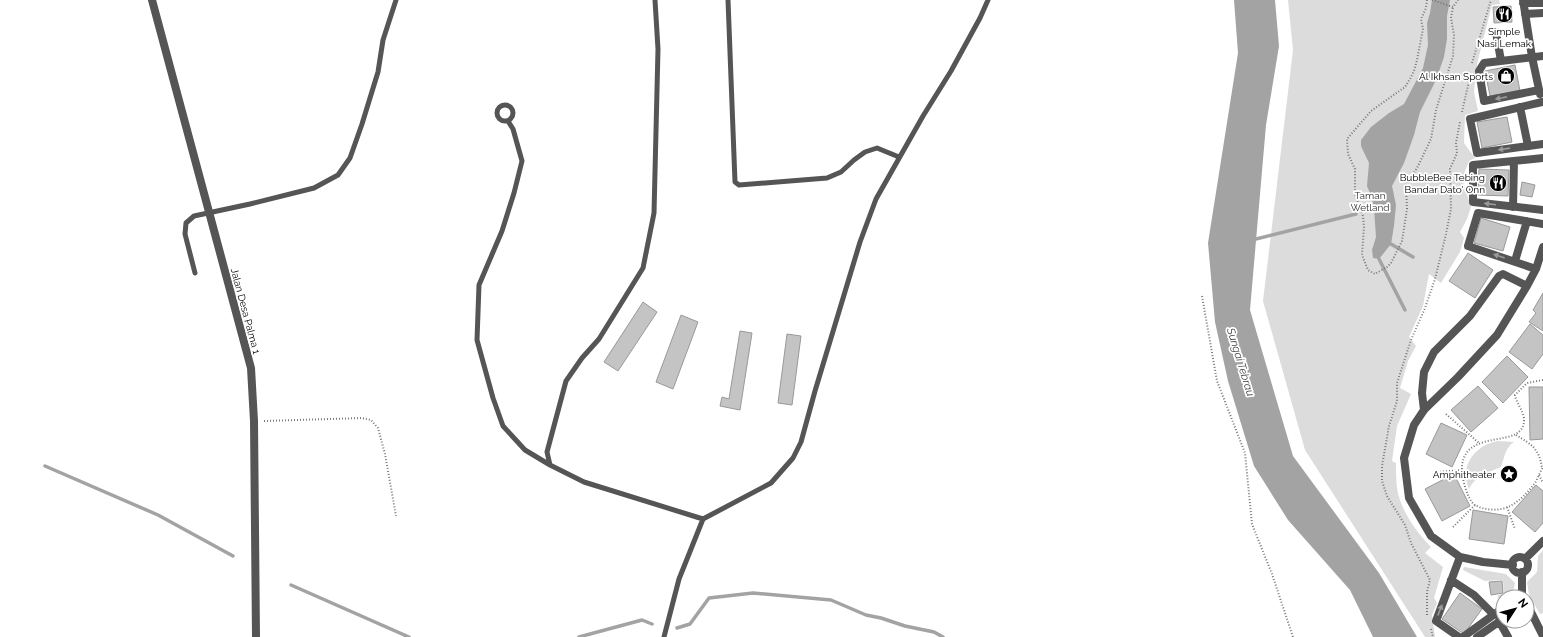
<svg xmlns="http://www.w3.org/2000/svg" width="1543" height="637" viewBox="0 0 1543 637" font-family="Raleway,sans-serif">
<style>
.green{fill:#dcdcdc}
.water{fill:#a3a3a3}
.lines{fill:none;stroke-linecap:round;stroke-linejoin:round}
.stream{stroke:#a3a3a3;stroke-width:3.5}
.building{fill:#c4c4c4;stroke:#999}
.path{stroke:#777;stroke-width:2;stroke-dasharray:1 2;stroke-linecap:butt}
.service{stroke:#555;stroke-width:5}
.minor{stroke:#555;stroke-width:8}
.tertiary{stroke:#555;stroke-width:8}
.oneway{fill:#999}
.labels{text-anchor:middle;stroke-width:3.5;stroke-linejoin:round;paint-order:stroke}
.poi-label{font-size:10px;fill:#000;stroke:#fff;text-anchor:end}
.park-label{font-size:10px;fill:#333;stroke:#fff}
.street-label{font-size:10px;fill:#000;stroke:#fff}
.water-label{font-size:11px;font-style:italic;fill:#444;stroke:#fff}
</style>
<rect width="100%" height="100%" fill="#fff"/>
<path class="green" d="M1288,0H1499L1500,4L1492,5L1477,64L1474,92L1478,111L1465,115L1464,143L1475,158L1469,161L1462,179L1471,207L1467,219L1460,232L1464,238L1460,252L1441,283L1429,274L1423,306L1409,337L1416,346L1408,361L1400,388L1411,394L1397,426L1392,461L1396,463C1396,471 1396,480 1397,488C1400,509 1416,532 1431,547L1425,553L1443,567L1434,598L1437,603L1432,615L1435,637H1448H1425L1305,450L1263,301L1293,50Z
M1498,441L1514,442C1505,448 1505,456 1501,467C1488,473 1476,475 1469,489C1459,466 1475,445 1498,441Z
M1543,550V613L1540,614L1529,595L1527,582L1537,572L1538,556Z
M1464,567L1506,574L1515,583L1512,596L1503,597V600L1501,601L1497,596L1504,593L1503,581L1501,580L1485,581L1463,570Z"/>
<path class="water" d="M1234,0H1275L1279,46L1266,125L1250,310L1293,456L1379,573L1417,637H1373L1350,590L1288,520L1254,466L1228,381L1215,322L1208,243L1238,53Z
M1432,0H1450L1447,16V39L1444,57L1436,80L1420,112L1414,135L1404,163L1392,186L1396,205L1394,226L1391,244L1379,259L1373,258L1372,250L1376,237L1374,209L1372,198L1367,186L1369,163L1361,146V140L1371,127L1389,113L1404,104L1423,68L1428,45L1427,23L1430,13Z"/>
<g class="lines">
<path class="stream" d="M1368,211L1374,209
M1252,240L1356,214
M1391,244L1413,257
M1379,259L1405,310
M45,466L158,515L233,556
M291,585L409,637
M677,628L690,624L709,598L753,593L831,600L866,615L881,618L905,626L934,632L943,637
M579,637L642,620L652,624"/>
</g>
<path class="building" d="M1511,6L1512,22L1494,23L1493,7Z
M1515,65L1520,91L1490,96L1485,71Z
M1507,117L1512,142L1482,148L1477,122Z
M1479,169L1509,170L1508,196L1478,195Z
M1522,182L1535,185L1532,197L1520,195Z
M1481,218L1510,227L1503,251L1474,243Z
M1468,253L1493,270L1475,298L1449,281Z
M1543,293V331L1529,322L1536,313L1533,310Z
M643,302L657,312L618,371L604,362Z
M681,315L698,322L673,389L656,382Z
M1530,324L1543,335V354L1532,369L1509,352Z
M740,331L752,333L740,410L720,406L722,397L729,399Z
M787,334L801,336L792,405L778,403Z
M1507,356L1528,377L1503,403L1482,382Z
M1478,386L1498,408L1471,432L1451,410Z
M1529,387H1543V439L1530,440Z
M1441,423L1467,435L1452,467L1426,454Z
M1454,474L1470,506L1442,521L1425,489Z
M1536,485L1543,491V523L1535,532L1512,512Z
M1473,510L1508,516L1504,544L1469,539Z
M1502,581L1503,593L1491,595L1489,582Z
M1460,593L1482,609L1464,634L1442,619Z"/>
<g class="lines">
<path class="path" d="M1427,0L1426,8L1421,19L1423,29L1417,60L1414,71L1410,79L1405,87L1371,111L1347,139L1348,154L1355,169V194L1363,216L1364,227L1362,255L1368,270L1375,274L1387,267L1391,263L1402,241L1407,209L1406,185L1417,168L1431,139L1436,110L1453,56L1454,35L1451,18L1453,7
M1432,0L1453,7L1458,0
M1472,63L1491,0
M1462,112L1470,77
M1202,296L1217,381L1245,453L1252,524L1272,574L1293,637
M1543,380L1527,383L1515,395C1516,403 1524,411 1524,420C1524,450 1466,427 1462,466C1461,475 1467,500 1475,505C1485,511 1501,511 1510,506C1520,501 1528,492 1535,483C1538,478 1540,472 1543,467
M1446,414L1479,443
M264,421L362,418L371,420L378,428L385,454L396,516
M1516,435C1532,445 1539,448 1542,468
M1437,472L1462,470
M1539,475L1543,483
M1507,507L1515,529
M1453,527L1475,505
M1427,615V592L1430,580L1411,543L1405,525L1387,496L1382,481V466L1389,426L1397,401V383L1411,340L1425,308L1435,279L1446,234L1451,209L1450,169L1457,153L1456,143L1460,122
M1431,629L1433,637"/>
<path class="service" d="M728,0L735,182L739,185L827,178L841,172L854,160L865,152L877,148L899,157
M497 113a8 8 0 1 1 16 0a8 8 0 1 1-16 0Z
M508,121L513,129L522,161L514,193L502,231L479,285L477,340L493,398L503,426L525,450L550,465L547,452L566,381L582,358L599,339L643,268L654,213L658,49L655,0
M195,273L185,234L186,223L194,216L250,204L314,188L338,175L350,158L362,124L378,72L383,40L396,0
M550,465L584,482L703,519L771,483L793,458L801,442L815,391L860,242L876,199L923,116L951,71L980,18L988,0
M664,637L679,579L703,519"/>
<path class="minor" d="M1523,0L1532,57L1540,94
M1523,3H1543
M1525,14L1543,13
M1496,32L1501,61
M1539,90L1484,101L1479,71L1484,63L1543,56
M1542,102L1470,119L1477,153L1543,144
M1520,107L1528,146
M1543,158L1473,165V202L1543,210
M1513,207L1514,161
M1515,261L1527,221
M1536,269L1468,246L1478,213L1543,224
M1424,410L1422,393L1424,372L1434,352L1470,316L1499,276L1503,274L1527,286
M1512 565a8 8 0 1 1 16 0a8 8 0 1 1-16 0Z
M1525,559L1543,541
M1513,565L1483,562L1460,557L1431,536L1409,498L1404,458L1414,425L1424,410L1458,377L1497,335L1527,286L1536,269L1543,247
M1522,572V594L1523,597
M1451,580L1474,595L1494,615
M1527,604L1543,636
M1499,621L1508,637
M1459,637L1436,621L1460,557
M1463,637L1503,608
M1477,637L1503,619"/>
<path class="tertiary" d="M152,0L251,368L254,421L256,637"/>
</g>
<defs><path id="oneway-solid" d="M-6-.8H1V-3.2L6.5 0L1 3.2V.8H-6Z"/></defs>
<g class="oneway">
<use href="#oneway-solid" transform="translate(1501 98) rotate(169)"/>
<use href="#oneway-solid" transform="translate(1504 149) rotate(172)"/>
<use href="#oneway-solid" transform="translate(1490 204) rotate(-173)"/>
<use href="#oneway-solid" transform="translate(1499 256) rotate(-161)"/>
<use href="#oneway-solid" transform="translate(1440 610) rotate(-69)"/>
</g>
<defs>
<symbol id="restaurant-disc" viewBox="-11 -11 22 22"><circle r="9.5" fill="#000" stroke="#fff"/><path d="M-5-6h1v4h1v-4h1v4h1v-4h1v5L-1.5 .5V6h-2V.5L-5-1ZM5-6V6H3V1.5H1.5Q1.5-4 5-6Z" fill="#fff"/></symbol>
<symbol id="shop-disc" viewBox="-11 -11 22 22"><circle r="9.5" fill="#000" stroke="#fff"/><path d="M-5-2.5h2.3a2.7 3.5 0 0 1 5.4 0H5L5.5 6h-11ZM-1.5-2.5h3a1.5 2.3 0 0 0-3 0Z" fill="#fff"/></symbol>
<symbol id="sight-disc" viewBox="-11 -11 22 22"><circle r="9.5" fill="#000" stroke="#fff"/><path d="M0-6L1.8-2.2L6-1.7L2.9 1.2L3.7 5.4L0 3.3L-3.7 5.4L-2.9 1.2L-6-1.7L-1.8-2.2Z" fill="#fff"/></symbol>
</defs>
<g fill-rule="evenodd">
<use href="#restaurant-disc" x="1494" y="4" width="20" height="20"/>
<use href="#shop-disc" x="1496" y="66" width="20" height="20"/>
<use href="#restaurant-disc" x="1488" y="173" width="20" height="20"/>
<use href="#sight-disc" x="1499" y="464" width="20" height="20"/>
</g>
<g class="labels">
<g class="poi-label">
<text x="1504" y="35" text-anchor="middle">Simple<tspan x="1504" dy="12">Nasi Lemak</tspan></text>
<text x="1493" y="80">Al Ikhsan Sports</text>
<text x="1485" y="181">BubbleBee Tebing<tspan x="1485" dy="12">Bandar Dato' Onn</tspan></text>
<text x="1496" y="478">Amphitheater</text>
</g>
<g class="park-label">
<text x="1370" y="199">Taman<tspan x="1370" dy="12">Wetland</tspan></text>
</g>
<g class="street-label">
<text transform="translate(246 311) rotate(75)" y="4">Jalan Desa Palma 1</text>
</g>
<g class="water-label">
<text transform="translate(1241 362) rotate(73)" y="4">Sungai Tebrau</text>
</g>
</g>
<g transform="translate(1515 609) rotate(54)"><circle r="19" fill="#ffffff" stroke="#999999"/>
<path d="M0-3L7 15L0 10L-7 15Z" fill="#000000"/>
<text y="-6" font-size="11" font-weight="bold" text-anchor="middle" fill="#000000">N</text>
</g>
</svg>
